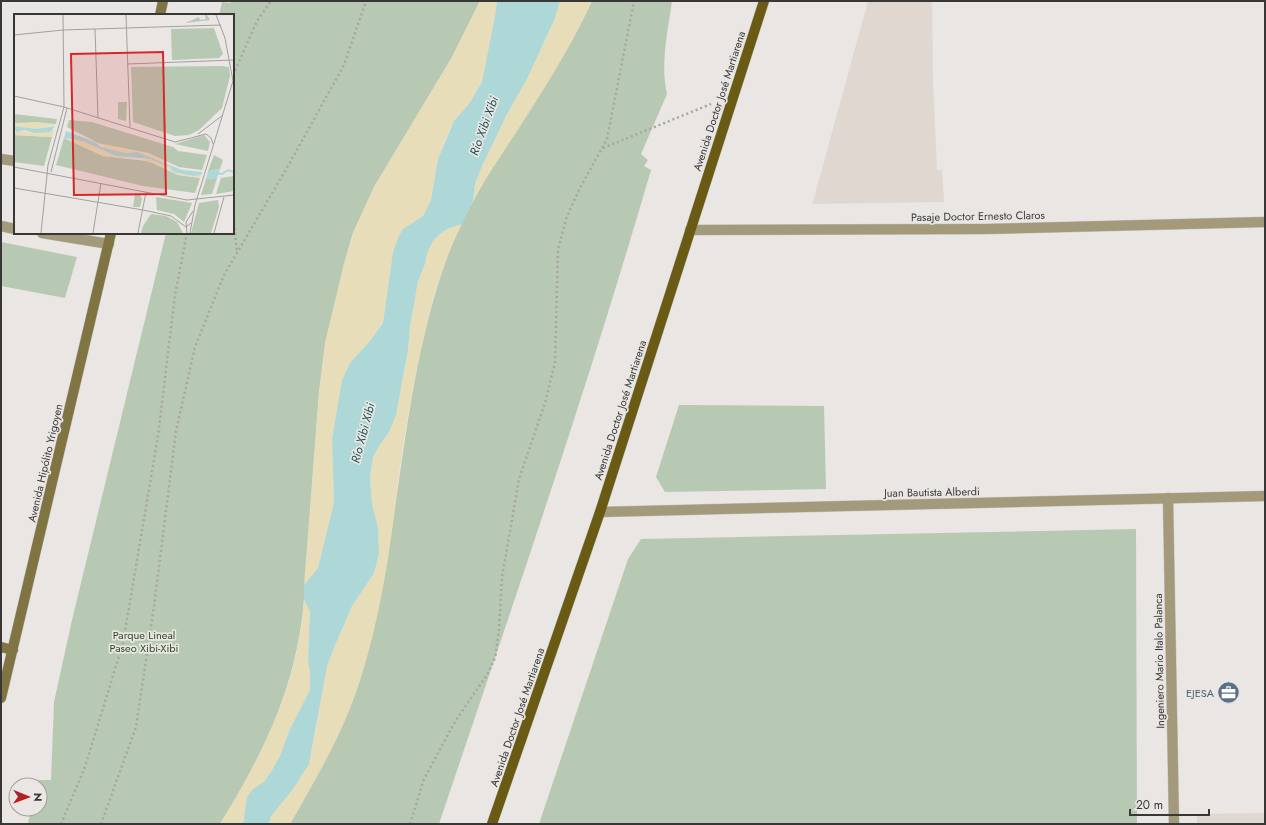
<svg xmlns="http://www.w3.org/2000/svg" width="1266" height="825" viewBox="0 0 1266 825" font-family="Jost,sans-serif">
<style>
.built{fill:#e0d8d0}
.green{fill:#b8c9b3}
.sand{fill:#e7ddb8}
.water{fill:#aed7d7}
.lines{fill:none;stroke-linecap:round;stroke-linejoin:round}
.lane-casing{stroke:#c6c3c0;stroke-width:11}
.street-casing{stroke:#c6c3c0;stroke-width:11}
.secondary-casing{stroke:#c6c3c0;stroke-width:11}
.primary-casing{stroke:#c6c3c0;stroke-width:11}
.path{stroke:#a7a5a3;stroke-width:2.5;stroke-dasharray:2 3;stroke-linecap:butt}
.lane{stroke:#a29a7a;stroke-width:10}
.street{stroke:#a29a7a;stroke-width:10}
.secondary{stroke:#817443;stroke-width:10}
.primary{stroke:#695a14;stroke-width:10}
.labels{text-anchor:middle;stroke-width:3.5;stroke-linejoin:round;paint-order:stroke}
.street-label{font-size:11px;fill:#383736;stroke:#e9e6e3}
.park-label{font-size:11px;fill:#2d4b24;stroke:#e9e6e3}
.service-label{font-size:11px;fill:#4e5e75;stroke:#e9e6e3;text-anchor:end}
.water-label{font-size:12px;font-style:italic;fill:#134e4f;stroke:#e9e6e3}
.inset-river{fill:none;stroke:#aed7d7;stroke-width:2}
.inset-road{fill:none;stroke:#a2a09e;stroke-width:1}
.view{fill:#d62828;fill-opacity:0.15;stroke:#d62828;stroke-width:2}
.inset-edge{fill:none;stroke:#383736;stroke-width:2}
</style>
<rect width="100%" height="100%" fill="#e9e6e3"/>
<path class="built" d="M868,1H932L933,81L937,170H942L944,202L812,204L814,198Z
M1265,813V824H1197V814Z"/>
<path class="green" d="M231,1H480L451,59L374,187L353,233L344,264L325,344L319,392L303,611C293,694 263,754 220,824H28L31,809H40V785H36L37,780H51L54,702L72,620L166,233H233V15H219L222,2L231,3Z
M592,1H672C668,31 660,64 667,94L641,154L648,160L644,166L651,170C587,390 512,607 439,824H290C316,778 344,731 360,680C400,548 398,409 440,278C472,176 548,97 592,1Z
M1,242L77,257L65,298L1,286Z
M679,405L824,406L826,489L665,492L656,477Z
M1136,529L1137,824H539L628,559L641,539Z"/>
<path class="sand" d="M480,1H497L495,16L482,82L469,104L454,121L447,136L438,159L431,200L423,216L403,229L393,252L383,323L370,341L350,363L342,380L332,439L334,502L318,568L304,585L319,392L325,344L344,264L353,233L374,187L451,59Z
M560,1H592C562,66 520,126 481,186L473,201L475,184L482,166L507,114L527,79L555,18Z
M462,224C442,262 431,303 422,344C412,389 404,435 398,481C395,507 392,533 388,559C379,612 368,665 347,715C332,753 310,788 290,824H269L271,816L302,775L311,754L317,724L320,701L327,666L336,643L352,606L374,573L379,554L378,527L372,504L370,477L373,457L381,443L389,432L396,415L408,350L410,326L418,281L425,264L427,253L433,241L440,234L447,229Z
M304,599L310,611L308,660L310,672V690L290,729L280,756L271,772L264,782L243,819V824H220C263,754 299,683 304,599Z"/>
<path class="water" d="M497,1H560L555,18L527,79L507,114L482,166L475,184L473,201L462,224L447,229L440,234L433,241L427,253L425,264L418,281L410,326L408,350L396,415L389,432L381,443L373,457L370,477L372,504L378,527L379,554L374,573L352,606L336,643L327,666L309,764L293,789L271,816L269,824H243L247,797L253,789L264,782L271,772L280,756L290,729L310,690V672L308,660L310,612L304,599V585L318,568L334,502L332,439L342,380L350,363L370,341L383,323L393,252L398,238L403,229L423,216L431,200L438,159L454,121L469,104L482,82L495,16Z"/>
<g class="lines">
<defs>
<path id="lane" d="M1,159L15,161"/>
<path id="street" d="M1,226L15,229
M690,230L986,229L1265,222
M42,233L109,244
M1168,498L1174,824
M600,512L1265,496"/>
<path id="secondary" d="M160,15L163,1
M1,647L13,650
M1,698L111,233"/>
<path id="primary" d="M492,824L600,512L764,1"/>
</defs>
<use href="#lane" class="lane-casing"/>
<use href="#street" class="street-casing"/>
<use href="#secondary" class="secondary-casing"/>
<use href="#primary" class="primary-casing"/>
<path class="path" d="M233,75L257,21L271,1
M603,148L711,104
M233,213L237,252
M61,824L85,767L123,643L158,436L175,295L187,233
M101,824L136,727L154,606L176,431L195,347L224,275L288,166L344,65L366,1
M410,824L424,779L456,720L487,675L495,658L499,630L502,577L519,479L545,403L555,362L558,250L566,219L579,190L607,139L634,1"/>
<use href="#lane" class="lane"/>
<use href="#street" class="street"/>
<use href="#secondary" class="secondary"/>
<use href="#primary" class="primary"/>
</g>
<defs>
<symbol id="office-disc" viewBox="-11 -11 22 22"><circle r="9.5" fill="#5c6f8a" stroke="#e9e6e3"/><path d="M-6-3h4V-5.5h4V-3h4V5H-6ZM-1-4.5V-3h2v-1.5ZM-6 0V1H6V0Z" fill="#fff"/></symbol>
</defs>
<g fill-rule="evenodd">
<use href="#office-disc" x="1216" y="680" width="25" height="25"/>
</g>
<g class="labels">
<g class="street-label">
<text transform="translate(719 101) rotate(-72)" y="4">Avenida Doctor José Martiarena</text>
<text transform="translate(978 216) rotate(-1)" y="4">Pasaje Doctor Ernesto Claros</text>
<text transform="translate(620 410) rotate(-72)" y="4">Avenida Doctor José Martiarena</text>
<text transform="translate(45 463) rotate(-77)" y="4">Avenida Hipólito Yrigoyen</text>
<text transform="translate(932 492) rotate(-1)" y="4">Juan Bautista Alberdi</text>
<text transform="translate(1159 661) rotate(-91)" y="4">Ingeniero Mario Italo Palanca</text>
<text transform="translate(517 717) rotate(-71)" y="4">Avenida Doctor José Martiarena</text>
</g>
<g class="park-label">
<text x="144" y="639">Parque Lineal<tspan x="144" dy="13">Paseo Xibi-Xibi</tspan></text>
</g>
<g class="service-label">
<text x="1214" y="697">EJESA</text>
</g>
<g class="water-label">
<text transform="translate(484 126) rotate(-70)" y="4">Río Xibi Xibi</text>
<text transform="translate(363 433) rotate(-75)" y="4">Río Xibi Xibi</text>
</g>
</g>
<g transform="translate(14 14)">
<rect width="220" height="220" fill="#e9e6e3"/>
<path d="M191,1H193L196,6L171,9L185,3L186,6L192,5ZM200,14L209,40L205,44L158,46L157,15ZM207,52L215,53L216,62L208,94L185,116L175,121L161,122L119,108L117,53ZM104,88H113L112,107L104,105ZM0,100L43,105L42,110L0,109ZM55,106L78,108L159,133L164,137L193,141L188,156L165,153L134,139L86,130L53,113ZM0,121L38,123L30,152L0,148ZM190,121L196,128L194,137L161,130ZM50,124L89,142L134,147L164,161L186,164L181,179L129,172L42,151ZM200,141L209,146L206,155L194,157ZM220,162V177L202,180L207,164ZM203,164L198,180L187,181L192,165ZM121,179L126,181L128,185L126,193H119ZM142,183L178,189L170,208L160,200L143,196ZM204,186L205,193L197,219H177L185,189ZM137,200L152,202L163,208L169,219H127L129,212Z" fill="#b8c9b3"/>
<path d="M22,108L42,110L22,115L0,112V109ZM0,116L20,119L40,116L38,123L0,121ZM52,125L68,127L100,141L124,146L89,142ZM84,129L134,139L156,150L121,138L112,139L90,134ZM136,145L156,153L159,158L177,162L187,161L186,164L164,161L140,149L126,146Z" fill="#e7ddb8"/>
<path d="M0,112L22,115L41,112L36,118L20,119L10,116L2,118ZM52,117L81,128L87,133L112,139L123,138L168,156L188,158L187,161L180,162L159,158L156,153L136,145L102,142L68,127L50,124ZM206,155L203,164L192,165L194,157Z" fill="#aed7d7"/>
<path class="inset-river" d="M198,159L208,160L214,156L220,158"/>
<path class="inset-road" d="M112,1L116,113M81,15L84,104M0,21L49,16L207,11M113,50L220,46M0,82L50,93L161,128L192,120L197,124L199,130M184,120L209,101M0,153L173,186L220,181M37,158L53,94M0,174L129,196M129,196L157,202L172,213L177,209M27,219L34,151L50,93L49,1M79,219L87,169M124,219L132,178M173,219L172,208L179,197M176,219L181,191L219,67L211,24L202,1M200,219L210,183"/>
<path class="view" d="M149,38L152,180L60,181L57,40Z"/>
<rect width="220" height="220" class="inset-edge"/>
</g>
<rect width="1266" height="825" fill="none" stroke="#383736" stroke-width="4"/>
<g transform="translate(28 797) rotate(91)"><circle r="19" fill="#e9e6e3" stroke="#a2a09e"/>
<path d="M0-3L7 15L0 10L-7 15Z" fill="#b22123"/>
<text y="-6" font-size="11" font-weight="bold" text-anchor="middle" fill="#383736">N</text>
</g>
<path d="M1130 809v6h79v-6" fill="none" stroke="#383736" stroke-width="2"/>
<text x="1136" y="809" font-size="12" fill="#383736" stroke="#e9e6e3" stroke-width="3" paint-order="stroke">20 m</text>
</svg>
